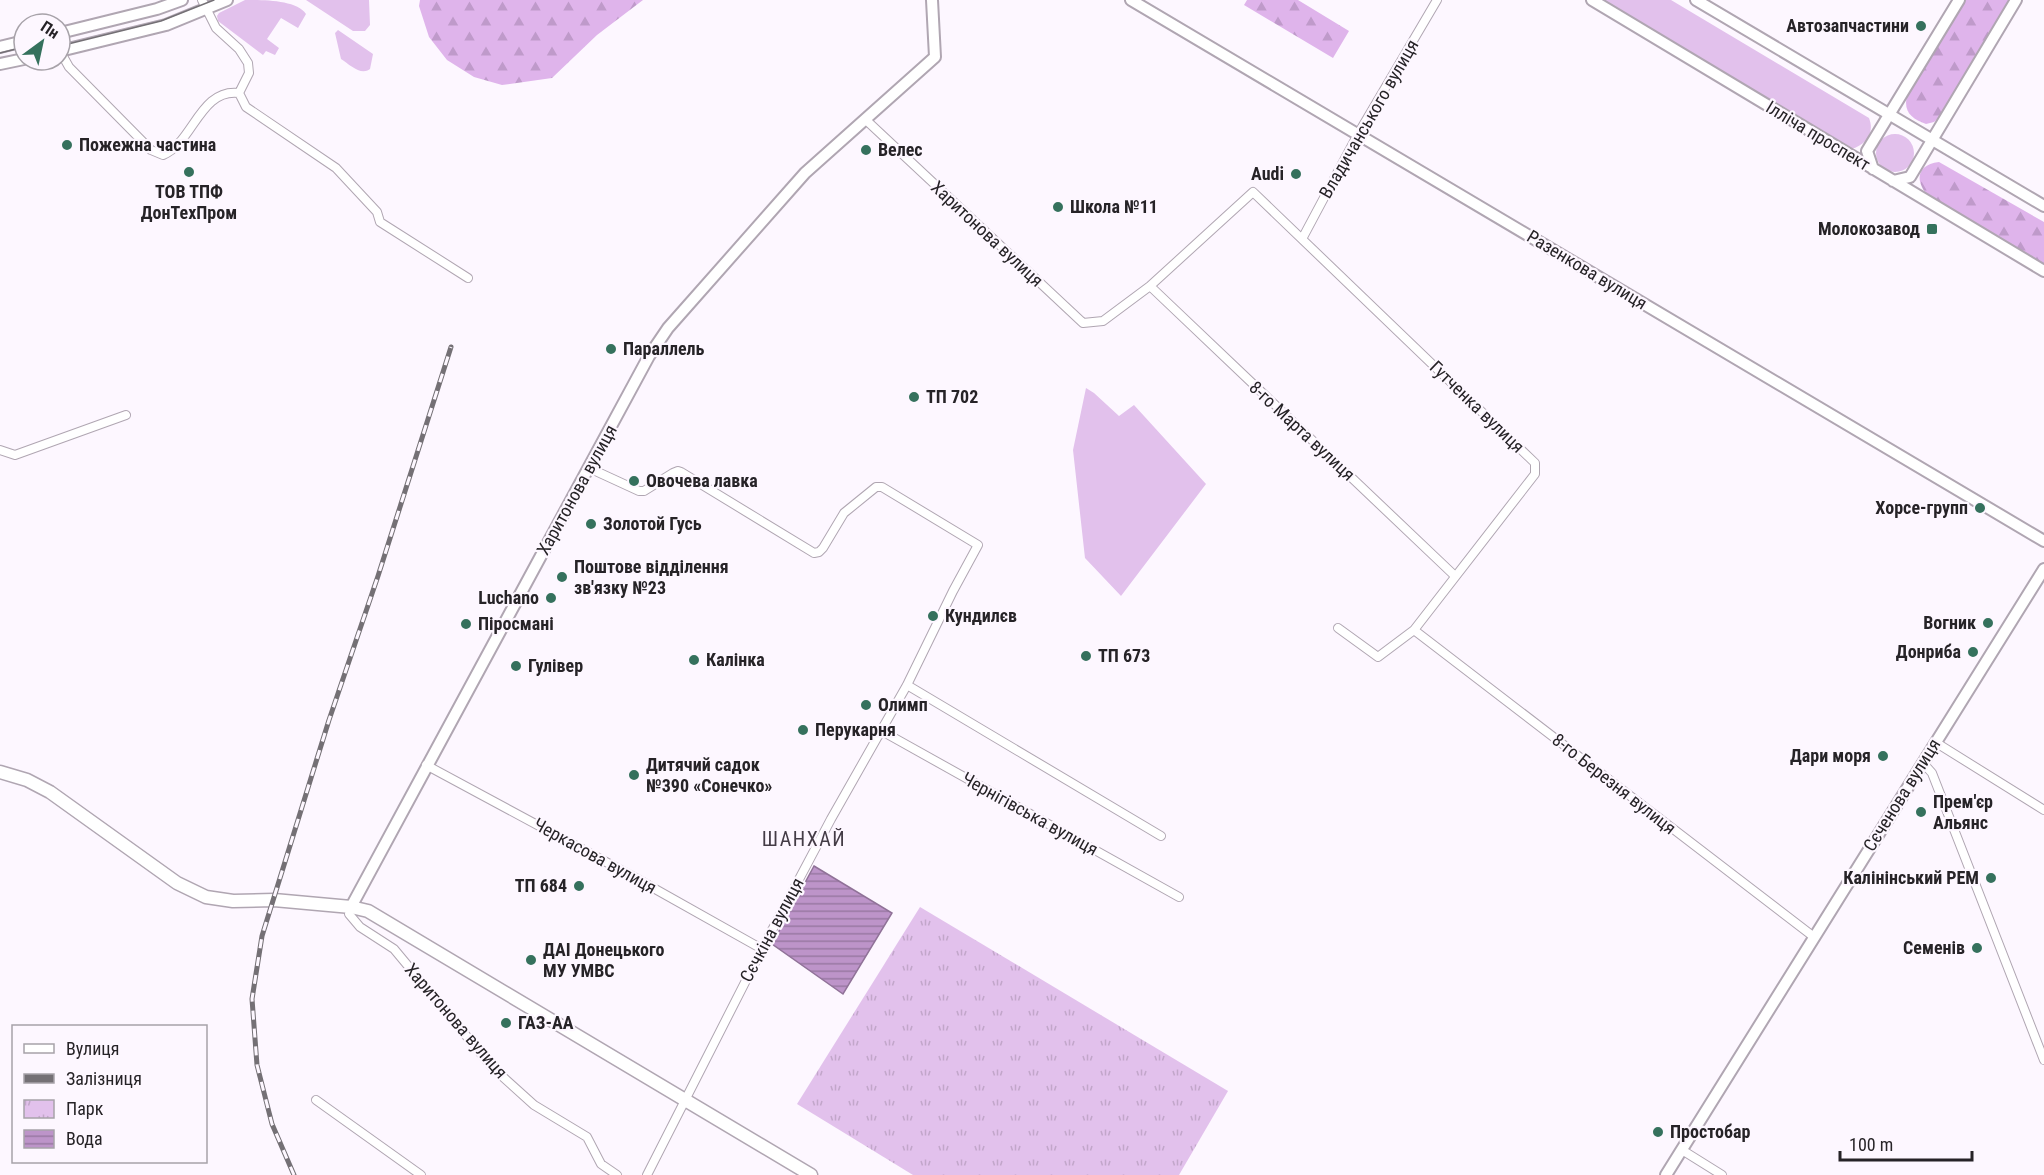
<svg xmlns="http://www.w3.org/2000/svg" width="2044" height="1175" viewBox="0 0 2044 1175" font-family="'Roboto Condensed',sans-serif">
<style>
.grass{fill:#e2c1ec}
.forest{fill:url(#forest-firs)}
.park{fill:url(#park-tufts)}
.water{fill:url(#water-rules);stroke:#907298;stroke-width:1.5}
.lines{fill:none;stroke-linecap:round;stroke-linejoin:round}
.street-casing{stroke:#b0a6b2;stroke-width:10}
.secondary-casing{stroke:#b0a6b2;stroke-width:14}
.primary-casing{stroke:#b0a6b2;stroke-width:15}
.street{stroke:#fff;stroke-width:8}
.secondary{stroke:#fff;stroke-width:10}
.primary{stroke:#fff;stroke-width:12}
.tram{stroke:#747075;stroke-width:1.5}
.rail-casing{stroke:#747075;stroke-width:5}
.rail{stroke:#fdf7ff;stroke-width:3;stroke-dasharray:9;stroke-linecap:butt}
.poi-dot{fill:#35715d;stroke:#fdf7ff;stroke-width:2}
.labels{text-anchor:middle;stroke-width:4.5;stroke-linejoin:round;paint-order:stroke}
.poi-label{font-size:18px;font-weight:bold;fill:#262327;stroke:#fdf7ff;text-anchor:start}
.street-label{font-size:18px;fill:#262327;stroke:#fdf7ff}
.neighbourhood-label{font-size:20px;letter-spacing:1.5px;fill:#443c46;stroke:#fdf7ff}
</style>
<defs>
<pattern id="forest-firs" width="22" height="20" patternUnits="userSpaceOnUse" patternTransform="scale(1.5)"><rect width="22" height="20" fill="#dfb4eb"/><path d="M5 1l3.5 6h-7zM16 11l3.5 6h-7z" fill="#bf9aca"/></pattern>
<pattern id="park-tufts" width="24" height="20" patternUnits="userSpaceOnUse" patternTransform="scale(1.5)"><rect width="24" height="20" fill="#e2c1ec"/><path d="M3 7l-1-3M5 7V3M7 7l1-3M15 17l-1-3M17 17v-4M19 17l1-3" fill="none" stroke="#c2a6ca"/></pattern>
<pattern id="water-rules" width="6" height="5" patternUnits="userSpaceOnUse" patternTransform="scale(1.5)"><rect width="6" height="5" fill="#bd94c9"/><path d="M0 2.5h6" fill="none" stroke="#9978a3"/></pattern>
</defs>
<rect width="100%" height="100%" fill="#fdf7ff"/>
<path class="grass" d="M245,0C264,0 297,0 306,14L298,28L281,18L267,39L279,48L275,55L266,51L263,55L218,21L217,16L219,13Z
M306,0H369L370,25L365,31H353Z
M1602,0H1671L1869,118C1875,133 1866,145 1851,149Z
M338,30L373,54L370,69C361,76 350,65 341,59L335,33Z
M1876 153a19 19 0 1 1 38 0a19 19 0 1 1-38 0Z
M1086,388L1094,393L1119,416L1134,405L1206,484L1121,596L1085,558L1073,450Z"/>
<path class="forest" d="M420,0H643L597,35L552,78L502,85L474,77L447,60L429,37L419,6Z
M1247,0H1298L1349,31L1333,58L1244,5Z
M1965,0H2011L1941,116L1934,122L1926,124C1912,119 1903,112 1907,96Z
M1939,162L2044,222V264L1928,196C1915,181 1916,165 1939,162Z"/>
<path class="park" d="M920,907L1228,1091L1179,1175H913L797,1104Z"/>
<path class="water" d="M814,866L892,913L843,994L772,944Z"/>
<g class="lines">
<defs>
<path id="street" d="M202,0L216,28L239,49L248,63L249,73L239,93L246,107L336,168L377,212L380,222L468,278
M60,51L69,67L151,150L163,155C193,143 200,88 239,93
M866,120L1083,323L1103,321L1150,286L1253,192L1535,463V474L1414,630L1378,657L1338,628
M1302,239L1358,134L1437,0
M1150,286L1455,576
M0,450L15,455L126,415
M589,468L639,491H644L673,473L678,471L681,472L814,553L819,552L823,548L844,513L876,487H882L978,545L953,591L907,685L831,819L762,949L647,1175
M1414,630L1814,937
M907,685L1161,836
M880,730L1179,897
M1935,742L2044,810
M1923,763L1932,773L2044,1060
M426,765L632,876L762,949
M351,907L349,914L360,927L394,949L493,1068L534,1105L587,1137L601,1164L617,1175
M316,1100L421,1175
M1682,1150L1722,1175"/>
<path id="secondary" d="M1131,0L2044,541
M1592,0L2044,271
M1696,0L2044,206
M60,33L157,9L182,0
M0,47L24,41
M60,51L166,25L227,0
M0,64L24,59
M1873,169L1867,151L1959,0
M1893,181L1910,177L2016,0
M351,907L649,356L668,328L805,173L935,57L932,0
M1666,1175L2044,569"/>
<path id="primary" d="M0,772L27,780L50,792L177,883L206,897L233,901L274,900L351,907L368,911L811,1175"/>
</defs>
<use href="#street" class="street-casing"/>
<use href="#secondary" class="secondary-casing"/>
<use href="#primary" class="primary-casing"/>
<use href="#street" class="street"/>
<use href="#secondary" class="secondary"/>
<use href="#primary" class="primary"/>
<path class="tram" d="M60,46L161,21L214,0
M0,53L24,47"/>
<defs>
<path id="rail" d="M294,1175L272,1124L257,1065L252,999L262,936L329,720L378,576L451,347"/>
</defs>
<use href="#rail" class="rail-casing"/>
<use href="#rail" class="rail"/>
</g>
<g class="poi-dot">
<circle cx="1921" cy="26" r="6"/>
<circle cx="67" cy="145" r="6"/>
<circle cx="866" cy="150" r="6"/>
<circle cx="189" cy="172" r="6"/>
<circle cx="1296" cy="174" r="6"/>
<circle cx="1058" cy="207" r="6"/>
<rect x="1926" y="223" width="12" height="12" rx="3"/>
<circle cx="611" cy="349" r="6"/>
<circle cx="914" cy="397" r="6"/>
<circle cx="634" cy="481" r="6"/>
<circle cx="1980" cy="508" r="6"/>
<circle cx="591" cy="524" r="6"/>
<circle cx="562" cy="577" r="6"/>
<circle cx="551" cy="598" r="6"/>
<circle cx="933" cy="616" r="6"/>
<circle cx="1988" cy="623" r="6"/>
<circle cx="466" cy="624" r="6"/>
<circle cx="1973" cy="652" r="6"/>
<circle cx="1086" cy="656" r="6"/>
<circle cx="694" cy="660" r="6"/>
<circle cx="516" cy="666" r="6"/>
<circle cx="866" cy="705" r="6"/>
<circle cx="803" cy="730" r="6"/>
<circle cx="1883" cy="756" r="6"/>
<circle cx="634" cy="775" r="6"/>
<circle cx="1921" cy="812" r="6"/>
<circle cx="1991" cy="878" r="6"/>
<circle cx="579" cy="886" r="6"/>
<circle cx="1977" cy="948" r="6"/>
<circle cx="531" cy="960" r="6"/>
<circle cx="506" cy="1023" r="6"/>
<circle cx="1658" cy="1132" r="6"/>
</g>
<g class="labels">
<g class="poi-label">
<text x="1909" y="32" text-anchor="end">Автозапчастини</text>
<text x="79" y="151">Пожежна частина</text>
<text x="878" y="156">Велес</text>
<text x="1284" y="180" text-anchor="end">Audi</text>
<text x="189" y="198" text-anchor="middle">ТОВ ТПФ<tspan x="189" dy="21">ДонТехПром</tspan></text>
<text x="1070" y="213">Школа №11</text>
<text x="1920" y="235" text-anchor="end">Молокозавод</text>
<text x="623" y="355">Параллель</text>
<text x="926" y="403">ТП 702</text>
<text x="646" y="487">Овочева лавка</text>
<text x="1968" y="514" text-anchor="end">Хорсе-групп</text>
<text x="603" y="530">Золотой Гусь</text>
<text x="574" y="573">Поштове відділення<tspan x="574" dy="21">зв'язку №23</tspan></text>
<text x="539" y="604" text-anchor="end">Luchano</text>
<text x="945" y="622">Кундилєв</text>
<text x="1976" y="629" text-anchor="end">Вогник</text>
<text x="478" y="630">Піросмані</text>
<text x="1961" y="658" text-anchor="end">Донриба</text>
<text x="1098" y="662">ТП 673</text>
<text x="706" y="666">Калінка</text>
<text x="528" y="672">Гулівер</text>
<text x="878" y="711">Олимп</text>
<text x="815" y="736">Перукарня</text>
<text x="1871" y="762" text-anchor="end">Дари моря</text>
<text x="646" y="771">Дитячий садок<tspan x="646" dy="21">№390 «Сонечко»</tspan></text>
<text x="1933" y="808">Прем'єр<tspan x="1933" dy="21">Альянс</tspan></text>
<text x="1979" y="884" text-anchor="end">Калінінський РЕМ</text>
<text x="567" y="892" text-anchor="end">ТП 684</text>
<text x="1965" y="954" text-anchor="end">Семенів</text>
<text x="543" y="956">ДАІ Донецького<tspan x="543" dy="21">МУ УМВС</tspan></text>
<text x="518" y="1029">ГАЗ-АА</text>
<text x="1670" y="1138">Простобар</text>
</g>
<g class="street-label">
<text transform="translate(1369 119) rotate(-60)" y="6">Владичанського вулиця</text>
<text transform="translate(1818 136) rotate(31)" y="6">Ілліча проспект</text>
<text transform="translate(987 234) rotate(43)" y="6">Харитонова вулиця</text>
<text transform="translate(1587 270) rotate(31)" y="6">Разенкова вулиця</text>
<text transform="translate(1477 407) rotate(44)" y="6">Гутченка вулиця</text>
<text transform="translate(1302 431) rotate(43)" y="6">8-го Марта вулиця</text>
<text transform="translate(577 490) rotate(-61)" y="6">Харитонова вулиця</text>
<text transform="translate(1614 784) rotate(38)" y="6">8-го Березня вулиця</text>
<text transform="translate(1902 795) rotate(-58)" y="6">Сєченова вулиця</text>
<text transform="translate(1030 814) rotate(29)" y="6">Чернігівська вулиця</text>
<text transform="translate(595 856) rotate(29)" y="6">Черкасова вулиця</text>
<text transform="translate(772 930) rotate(-62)" y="6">Сєчкіна вулиця</text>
<text transform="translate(456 1021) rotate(49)" y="6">Харитонова вулиця</text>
</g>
<g class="neighbourhood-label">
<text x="804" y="846">ШАНХАЙ</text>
</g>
</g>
<rect x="12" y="1025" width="195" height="138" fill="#fdf7ff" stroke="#a7a2a9" stroke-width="1.5"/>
<rect x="24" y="1044" width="30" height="9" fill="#ffffff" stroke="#a7a2a9" stroke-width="1.5"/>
<text x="66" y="1055" font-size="18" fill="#262327">Вулиця</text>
<rect x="24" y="1074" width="30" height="9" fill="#747075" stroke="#a7a2a9" stroke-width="1.5"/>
<text x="66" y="1085" font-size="18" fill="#262327">Залізниця</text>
<rect x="24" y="1100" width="30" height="18" fill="url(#park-tufts)" stroke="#a7a2a9" stroke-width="1.5"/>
<text x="66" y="1115" font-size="18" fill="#262327">Парк</text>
<rect x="24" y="1130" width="30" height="18" fill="url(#water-rules)" stroke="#a7a2a9" stroke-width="1.5"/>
<text x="66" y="1145" font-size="18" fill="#262327">Вода</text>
<g transform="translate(42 42) rotate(33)"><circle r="28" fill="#fdf7ff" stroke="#a7a2a9" stroke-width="1.5"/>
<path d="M0-4.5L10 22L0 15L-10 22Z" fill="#35715d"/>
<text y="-9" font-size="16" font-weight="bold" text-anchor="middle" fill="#262327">Пн</text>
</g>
<path d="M1840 1151v9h132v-9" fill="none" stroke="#262327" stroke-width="3"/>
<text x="1849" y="1151" font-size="18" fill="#262327" stroke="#fdf7ff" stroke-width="4.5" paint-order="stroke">100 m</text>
</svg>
